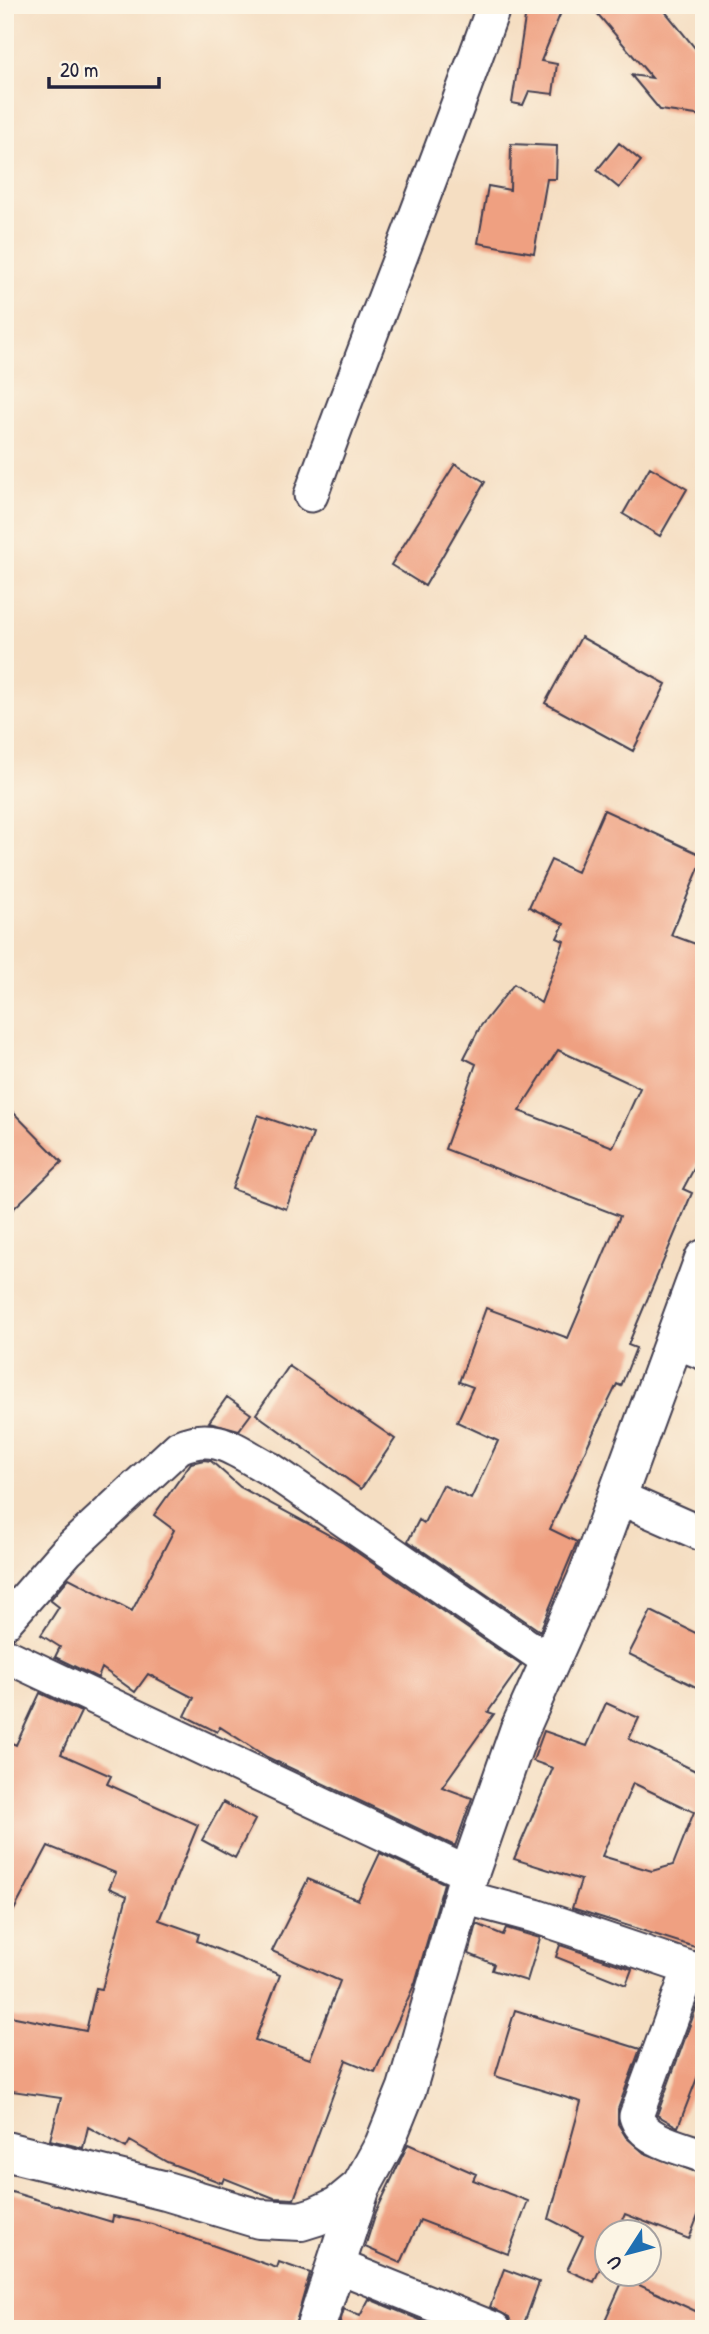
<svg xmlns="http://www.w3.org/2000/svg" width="709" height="2334" viewBox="0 0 709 2334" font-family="'Patrick Hand',sans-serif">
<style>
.building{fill:#efa081;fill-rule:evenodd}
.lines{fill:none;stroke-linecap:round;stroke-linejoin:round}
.minor-casing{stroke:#423e4f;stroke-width:37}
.tertiary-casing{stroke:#423e4f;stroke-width:42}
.trunk-casing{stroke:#423e4f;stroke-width:42}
.minor{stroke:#fff;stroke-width:33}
.tertiary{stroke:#fff;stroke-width:38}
.trunk{stroke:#fff;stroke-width:38}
</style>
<rect width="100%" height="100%" fill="#fcf5e5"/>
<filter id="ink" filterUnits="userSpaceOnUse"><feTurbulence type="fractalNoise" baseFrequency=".0143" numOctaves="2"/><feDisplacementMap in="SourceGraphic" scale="14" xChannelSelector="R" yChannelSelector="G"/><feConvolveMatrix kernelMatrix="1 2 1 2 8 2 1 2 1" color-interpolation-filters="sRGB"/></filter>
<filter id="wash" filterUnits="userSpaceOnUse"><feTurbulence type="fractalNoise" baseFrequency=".00686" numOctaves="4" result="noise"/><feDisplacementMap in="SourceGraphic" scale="28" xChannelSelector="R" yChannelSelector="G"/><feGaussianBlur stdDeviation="1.57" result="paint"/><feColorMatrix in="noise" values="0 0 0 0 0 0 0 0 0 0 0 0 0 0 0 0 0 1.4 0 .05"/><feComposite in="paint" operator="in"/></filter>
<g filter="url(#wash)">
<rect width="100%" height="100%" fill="#f5dec2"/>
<g id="blocks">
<path class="building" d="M527,5H564L541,61L557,64L553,94L529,91L523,105L512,103Z
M590,5H660L704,59V116L660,110L631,75L652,78Z
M619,143L641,161L619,188L597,170Z
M511,144L557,146L556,179H547L534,253L478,243L488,186L510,190Z
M455,464L485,482L425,586L391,565Z
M650,467L687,489L660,536L623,514Z
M581,637L666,684L633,751L545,703Z
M604,810L704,856L671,935L704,947V1150L683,1189L692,1193L628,1345L636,1348L621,1386L617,1384L595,1429L550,1529L577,1542L540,1631L408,1541L419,1520L424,1523L443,1485L471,1499L498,1441L457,1422L473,1387L459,1382L486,1308L568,1338L620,1216L445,1149L476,1064L464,1058L480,1027L514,984L541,1003L564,941L557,938L564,924L529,907L551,860L577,872ZM558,1050L640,1088L613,1147L519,1111Z
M5,1104L62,1162L5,1217Z
M258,1115L313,1134L286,1209L232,1189Z
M289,1366L395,1439L361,1489L256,1414Z
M227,1397L251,1414L239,1430L209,1422Z
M204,1460L211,1461L240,1487L342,1542L521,1665L488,1712L494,1714L442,1787L472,1798L455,1846L267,1757L220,1727L217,1732L185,1716L194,1698L148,1674L135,1692L102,1668L98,1678L55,1657L60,1647L41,1635L59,1607L50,1600L69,1578L132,1611L174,1530L154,1515L191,1463Z
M651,1611L704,1637V1691L629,1654Z
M40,1693L81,1712L61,1754L111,1776L107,1784L198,1825L159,1920L199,1934L197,1941L280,1975L255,2040L310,2059L340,1981L272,1951L308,1879L358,1900L380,1853L444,1883L415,1983L375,2072L346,2060L294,2199L274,2198L224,2178L222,2183L167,2162L130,2141L126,2148L88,2127L83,2148L50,2140L61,2098L5,2090V2015L86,2031L96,1988L102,1989L127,1896L109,1888L116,1873L48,1846L5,1927V1740L16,1745Z
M606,1703L639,1718L629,1739L704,1775V1950L572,1908L581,1880L514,1859L553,1768L533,1761L544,1731L587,1746ZM633,1783L694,1812L673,1865L652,1871L602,1856Z
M223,1802L255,1820L235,1858L202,1840Z
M477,1924L503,1935L506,1928L540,1938L527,1981L492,1970L494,1964L469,1954Z
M560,1945L632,1969L626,1985L556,1957Z
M702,1992L704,2060L678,2127L657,2115Z
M515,2010L640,2049L618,2109V2124L626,2137L644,2153L704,2175V2200L689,2239L625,2214L617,2232H607V2253L594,2282L567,2270L583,2236L549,2219L581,2102L495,2076Z
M408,2144L476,2174L473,2180L528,2201L508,2254L420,2220L401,2263L365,2247L376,2212Z
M5,2190L112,2222L113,2216L152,2224L277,2268L279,2262L310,2273L294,2329H5Z
M504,2269L539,2282L522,2329H513L509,2317L490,2307Z
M624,2278L704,2315V2329H601Z
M369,2299L442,2329H338L344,2309L360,2316Z"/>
</g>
</g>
<g filter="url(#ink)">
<use href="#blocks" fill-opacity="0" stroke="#423e4f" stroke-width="2"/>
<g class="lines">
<defs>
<path id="minor" d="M311,495C370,331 436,170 494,5
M674,1341L704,1353
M618,1497L704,1535
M5,1622L67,1551L179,1447C216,1430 237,1452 270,1469L549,1661
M5,1655L469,1874
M463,1897L535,1916L704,1973
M690,1968L636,2116C643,2141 681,2147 704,2156
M336,2265L494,2329"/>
<path id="tertiary" d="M315,2329L361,2187"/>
<path id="trunk" d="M5,2151L166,2191L259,2219L301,2221L317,2216L338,2206L361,2187L384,2145L407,2088L469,1874L519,1731L586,1581L704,1259"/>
</defs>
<use href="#minor" class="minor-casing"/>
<use href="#tertiary" class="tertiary-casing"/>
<use href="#trunk" class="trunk-casing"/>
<use href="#minor" class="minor"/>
<use href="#tertiary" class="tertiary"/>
<use href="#trunk" class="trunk"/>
</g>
</g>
<rect width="709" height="2334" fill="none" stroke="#fcf5e5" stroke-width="28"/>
<g transform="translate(628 2253) rotate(234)"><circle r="33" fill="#fcf5e5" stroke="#a5a1a1" stroke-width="2"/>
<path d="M0-5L12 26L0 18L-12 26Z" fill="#1f6fb2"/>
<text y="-10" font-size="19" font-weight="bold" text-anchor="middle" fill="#22223b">U</text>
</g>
<path d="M49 77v10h110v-10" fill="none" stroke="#22223b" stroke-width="3.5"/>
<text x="60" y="77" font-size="21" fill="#22223b" stroke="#fcf5e5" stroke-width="5" paint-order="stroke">20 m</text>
</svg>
